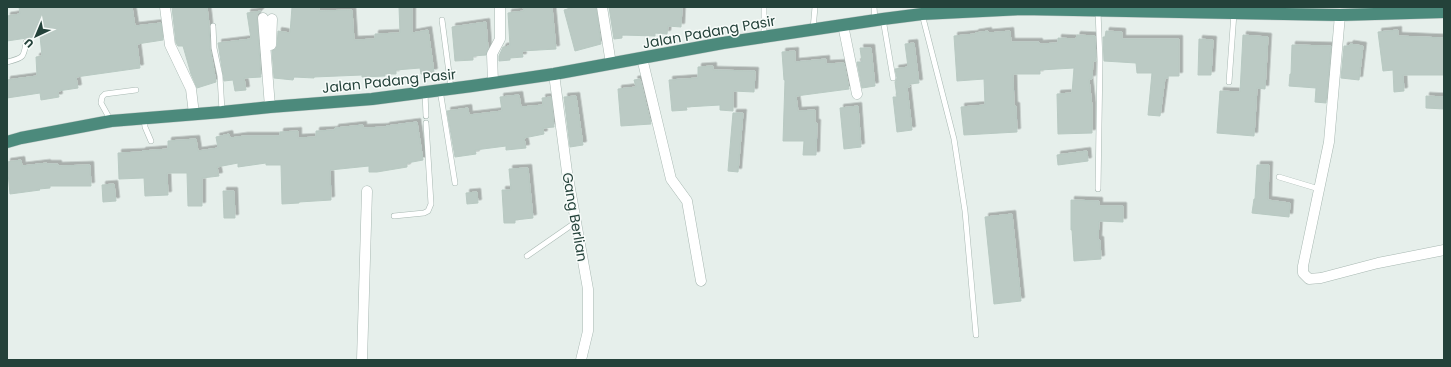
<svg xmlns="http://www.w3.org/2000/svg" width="1451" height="367" viewBox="0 0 1451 367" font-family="Poppins,sans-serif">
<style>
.building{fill:#bbcac4;stroke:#b8c9c2;filter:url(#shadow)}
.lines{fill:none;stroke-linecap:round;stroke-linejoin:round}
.service-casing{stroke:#a8b8b2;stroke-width:6}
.minor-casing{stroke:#a8b8b2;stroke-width:11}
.trunk-casing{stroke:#c2cac8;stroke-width:13}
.service{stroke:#fff;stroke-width:5}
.minor{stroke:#fff;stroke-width:10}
.trunk{stroke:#4c8a7c;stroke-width:12}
.labels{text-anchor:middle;stroke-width:3;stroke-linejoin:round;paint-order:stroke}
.street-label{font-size:14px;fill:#24423a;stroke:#f7fbf9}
</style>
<defs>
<filter id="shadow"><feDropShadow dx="3.5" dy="-3.5" stdDeviation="0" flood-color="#0004"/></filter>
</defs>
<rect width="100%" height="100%" fill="#e6efeb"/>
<path class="building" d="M19,7H132L135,26L161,23L163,40L137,44L140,68L76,77L78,88L58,91L59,97L41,100L40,93L7,98V80L37,76L36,57L42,56L40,36L7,41V16L20,14Z
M172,7H207L209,24L210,48L216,82L197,88L191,74L183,46H178L176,43Z
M292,7H319V11L352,10L354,40L375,39V34L400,33L399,7H412V33L428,30L434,72L421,74L420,68L396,70V74H385V76L362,77V75L314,77V78L294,77L293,80L274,78L272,51L276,49L277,46L278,31L290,33Z
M523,7H552L556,49L522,51L523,57L510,58V60L499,61V56L503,47L510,46L508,13L524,11Z
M575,7H596L601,44L575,51L564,10Z
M609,7H682L681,27L668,26L667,34L655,33V36L622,35V38L614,39Z
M261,11L257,15V19L261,77L244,78L246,90L235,91L233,80L224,81L218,43L251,39L247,13Z
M486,22L488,48L486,55L473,56V60L455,61L452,27Z
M1398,30V36L1444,38V75H1403L1404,91L1394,92L1393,70L1383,71L1378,32Z
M988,31V33L1010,31L1011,42H1039V44L1058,43V38L1076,39L1077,35L1095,36L1096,61H1093L1092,79H1089L1092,106V133L1058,134L1057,94L1072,93L1074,68L1040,70V74H1013L1014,106H1016L1017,132L964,135L961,107L985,105L984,79L957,81L954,36L975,34V33Z
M1106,31L1122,32V39H1179V76H1168V78H1165L1160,116L1148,115L1152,73H1137L1136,63L1104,61L1103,37H1105Z
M1243,35L1268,37L1265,89L1257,88L1254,136L1217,133L1220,91L1240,92Z
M1199,39L1213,40L1211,75H1198Z
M914,43L919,83L909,84L910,87H907L912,130L897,132L893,97H897L895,82L897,78L895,69L908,67L905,44Z
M1350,44L1363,46L1359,80L1341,78L1344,46H1349Z
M1292,45L1331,46L1326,103L1315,102L1316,88L1289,86L1290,74H1291Z
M860,48H871L875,86L862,88L857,62H862Z
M795,51V62L826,59V64L844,63L849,89L796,96L798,111L815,110V123H817L816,155H803L804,141H783L785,80H784L782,52Z
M713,66V70L755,71L754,92L733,91V111L720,110V105L686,107L687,110L672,111L669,80L698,78V67Z
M640,79L651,124L621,126L618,89L636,87L634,80Z
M519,95L521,107L543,105L542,98L551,97L554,127L543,128L544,134L524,138L526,148L506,150V146L475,150L476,154L455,157L447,111L468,108L469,115L502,111L500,97Z
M576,96L583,145L570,147L564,97Z
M1426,96L1444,97V109L1426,108Z
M858,106L861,147L844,149L840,108Z
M733,113H743L738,172L728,171Z
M417,122L423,160L407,163V167L377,172H369V166L330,170L331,200L299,202V203L282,204L281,165H266V163L238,167V163L217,167L219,176L202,178V206H188L187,173H167L168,195L145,196L144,178L119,179L118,153L142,152V151L168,149V141L196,139L198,151L218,148L216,137L229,134L230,138L244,136H280V132L298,131V138L316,137V131L335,130V128L363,125V128L386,127V126Z
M1087,151L1088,161L1058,165L1057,155Z
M21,160L22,166L47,163V164H58V166L90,165L91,186H50V188L39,189L40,190L10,194L7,162Z
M1257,165H1269L1268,200L1290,203L1289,217L1252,213L1254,199H1255Z
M528,168L533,218L515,220V223H504L502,190H511L509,169Z
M114,184L116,201L103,202L102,185Z
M223,191H234L235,218H224Z
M477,192L478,203L467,204L466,193Z
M1071,200L1099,201V206H1123V222L1099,221L1098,240H1100L1101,259L1074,261L1072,230H1071Z
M1012,214L1021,301L994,304L985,217Z"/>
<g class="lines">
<defs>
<path id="service" d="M764,7V36
M874,7L875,20
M922,14L954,139L965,211L976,335
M883,19L893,78
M442,20L451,88
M213,26L214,48L220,76L222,111
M813,29L815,7
M7,62C23,58 24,58 26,42
M1229,82L1234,13
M440,90L455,183
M425,93L426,116
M144,119L145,127L151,141
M111,121L101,103L102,97L105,94L136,90
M1279,177L1319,189
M1098,189L1100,60L1098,11
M394,216L424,213L428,211L431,204L426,123
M527,256L576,222"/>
<path id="minor" d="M165,7L170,45L191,89L194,114
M602,7L611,64
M1340,15L1329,142L1303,266V273L1309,279L1321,278L1378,263L1444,250
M263,18L270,107
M843,25L857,94
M265,45H271L272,19
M642,58L671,179L687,201L701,281
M554,74L567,172L588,289V331L581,360
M493,83L492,54L500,39V7
M362,360L367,191"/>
<path id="trunk" d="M7,142L21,138L111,121L222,112L270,107L372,99L472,86L554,74L723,43L883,19L922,14L1021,9L1340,15L1444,12"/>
</defs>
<use href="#service" class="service-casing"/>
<use href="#minor" class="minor-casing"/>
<use href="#trunk" class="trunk-casing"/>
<use href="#service" class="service"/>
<use href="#minor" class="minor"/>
<use href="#trunk" class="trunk"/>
</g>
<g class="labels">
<g class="street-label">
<text transform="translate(709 32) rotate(-10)" y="5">Jalan Padang Pasir</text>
<text transform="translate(389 81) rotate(-6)" y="5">Jalan Padang Pasir</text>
<text transform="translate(575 217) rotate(80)" y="5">Gang Berlian</text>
</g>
</g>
<rect width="1451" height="367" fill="none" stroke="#24423a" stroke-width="16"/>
<g transform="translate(36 36) rotate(224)" stroke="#f7fbf9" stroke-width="3" paint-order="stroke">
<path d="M0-3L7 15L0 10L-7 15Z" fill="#24423a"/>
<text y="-6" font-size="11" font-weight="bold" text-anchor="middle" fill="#24423a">U</text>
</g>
</svg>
